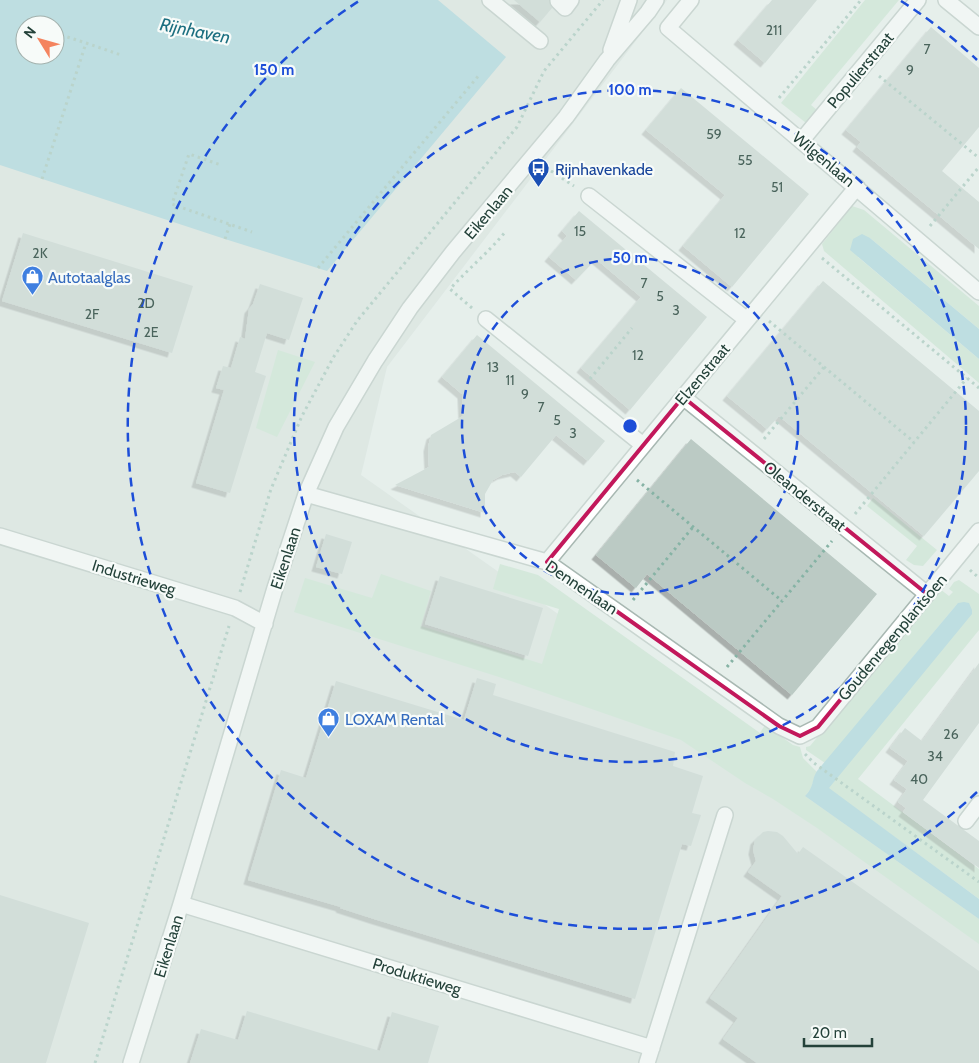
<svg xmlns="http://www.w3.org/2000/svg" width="979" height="1063" viewBox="0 0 979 1063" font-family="Cabin,sans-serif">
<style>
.built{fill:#d4dfda;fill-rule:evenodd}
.green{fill:#bfe0c8}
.water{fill:#8ec9d4;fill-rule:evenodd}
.building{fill:#bbcac4;filter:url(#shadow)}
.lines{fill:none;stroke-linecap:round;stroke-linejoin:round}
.minor-casing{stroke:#a8b8b2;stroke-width:18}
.path{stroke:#86b3a5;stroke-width:3;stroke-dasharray:2.5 4;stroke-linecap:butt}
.minor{stroke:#fff;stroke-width:15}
.marked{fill:none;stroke:#c2185b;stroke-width:4;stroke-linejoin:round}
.ring{fill:none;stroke:#1d4ed8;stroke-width:2.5;stroke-dasharray:9 6}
.labels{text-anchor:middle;stroke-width:4.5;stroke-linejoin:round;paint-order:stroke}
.number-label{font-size:14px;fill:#4a645c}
.street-label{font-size:16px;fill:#24423a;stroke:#f7fbf9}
.transit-label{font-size:16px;fill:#164399;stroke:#f7fbf9;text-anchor:start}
.shop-label{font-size:16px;fill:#366cbe;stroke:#f7fbf9;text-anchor:start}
.water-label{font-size:18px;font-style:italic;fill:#1c6f80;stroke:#f7fbf9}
.centre{fill:#1d4ed8;stroke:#f7fbf9;stroke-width:2.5}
.ring-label{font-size:15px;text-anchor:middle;font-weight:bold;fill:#1d4ed8;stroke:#f7fbf9;stroke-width:4.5;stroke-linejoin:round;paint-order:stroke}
</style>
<defs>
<filter id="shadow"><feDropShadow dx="-4.5" dy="4.5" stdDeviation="0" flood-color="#0004"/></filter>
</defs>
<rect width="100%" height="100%" fill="#e6efeb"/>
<path class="built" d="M0,0H667L387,367L361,475L680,700L979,919V1063H0ZM25,25H55V55H25Z"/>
<path class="green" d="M865,0H899L811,105L817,110L806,123L781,103Z
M852,206L864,210L979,306V329L870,238L858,257L979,359V383L824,251L822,244Z
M278,350L315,362L277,437L256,428Z
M873,498L937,550L923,566L914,565L906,560L917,546L867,506Z
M500,564L538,575L760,733L765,725L793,745L800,747L803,758L817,772L815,775L811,789L805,796L979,919V944L817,828L773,799L745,783L681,740L499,677L294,612L305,578L372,598L381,574L431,591L421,626L542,664L559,609L493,589Z
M959,580L979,594V630L858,779L979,869V899L828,788L851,759L958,603L825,763L806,750V747L810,746L940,589L949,596L953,592L949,589L954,582Z"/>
<path class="water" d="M0,0H438L506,57L327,271L225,239L0,165ZM25,25H55V55H25Z
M862,234L870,238L979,329V359L850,250L853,239Z
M964,602L969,603L972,610V614L829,788L979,899V919L805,796C815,786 811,780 817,771L958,603Z"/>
<path class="building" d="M514,0H549L552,8L540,22Z
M772,0H817L765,63L738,40Z
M931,27L979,68V127L942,171L979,202V249L857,147L861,142L846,130Z
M681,88L809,194L732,287L683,246L725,195L646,130Z
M579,211L707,317L630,410L581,368L641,297L596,259L576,280L549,257L567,236L562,231Z
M23,233L193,286L172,353L2,301Z
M823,281L979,411V471L924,536L779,416L767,429L727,396Z
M260,284L303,298L289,340L267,333L255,372L266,376L230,493L196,483L224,390L216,388L223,366L231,368L240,337L245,339L249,309L253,304Z
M477,335L605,441L588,461L556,435L521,477L515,472L502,475L493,480L485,494V513L395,485L429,467L428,447L431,435L463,416L462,394L442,377Z
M691,439L877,594L792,695L647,574L636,588L596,555Z
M326,534L352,542L342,574L316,567Z
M440,576L543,608L528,656L425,624Z
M979,663V723L923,800L979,841V868L903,812L906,808L898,802L907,789L894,780L908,761L890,748L905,728L922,741Z
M477,678L496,684L493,695L675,752L673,766L703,776L692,813L701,815L691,846L682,844L635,999L374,919L340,908L341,907L248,880L281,770L306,778L336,681L464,720Z
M768,831L777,832L783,836L798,854L803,847L979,971V1063H757L723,1039L738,1018L710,998L782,896L748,872L756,861L753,850L755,840L763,832Z
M0,895L89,923L46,1063H0Z
M247,1011L380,1051L392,1012L439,1026L428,1063H190L201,1029L238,1040Z"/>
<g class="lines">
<defs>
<path id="minor" d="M490,0L540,41
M691,0L668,28L979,292
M946,0L979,27
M558,1L565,8L571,0
M611,50L629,0
M802,140L918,0
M589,196L747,320
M486,319L643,445
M683,397L927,594
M306,494L547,562L779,726L800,736L818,727L979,531
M0,536L235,608L265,624
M547,562L857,187
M966,821L979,804
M181,904L652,1048
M131,1063L181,904L275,588L306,494L336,427L375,361L410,308L453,252L566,117L607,60L648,12L656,0
M647,1063L725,815"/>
</defs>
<use href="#minor" class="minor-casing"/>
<path class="path" d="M55,33L86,43
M879,76L979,158
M779,98L861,0
M551,171L574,186
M42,179L86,43L121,55
M177,206L252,232
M171,222L177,206L172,204L189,154L221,165
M930,226L979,167
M225,239L230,224
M822,258L979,388
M318,268L480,74
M472,308L450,289C468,269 489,252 506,231
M769,321L914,442
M590,379L632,328
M764,439L824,367
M637,480L782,601
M855,514L967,378
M970,570L979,578
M240,592L271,489L302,416L333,358L357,321L517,127L544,71L603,0
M633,600L693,527
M727,667L832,541
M805,754L814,763L979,882
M95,1063L229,626"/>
<use href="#minor" class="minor"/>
</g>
<path d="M0 0H979V1063H0ZM683,397L927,594L818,727L800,736L779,726L547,562Z" fill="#e6efeb" fill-opacity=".55" fill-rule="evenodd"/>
<path class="marked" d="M683,397L927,594L818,727L800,736L779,726L547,562Z"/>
<g class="ring">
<circle cx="630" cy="426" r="168"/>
<circle cx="630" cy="426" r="336"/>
<path d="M977 792A504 504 0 1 1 359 1M901 1A504 504 0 0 1 977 60"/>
</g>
<defs>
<symbol id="bus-pin" viewBox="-11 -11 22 30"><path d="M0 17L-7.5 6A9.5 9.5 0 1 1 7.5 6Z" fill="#1a4fb4" stroke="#f7fbf9"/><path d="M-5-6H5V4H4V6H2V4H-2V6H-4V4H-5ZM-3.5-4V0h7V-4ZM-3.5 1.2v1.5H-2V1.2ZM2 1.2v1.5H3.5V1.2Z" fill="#fff"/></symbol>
<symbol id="shop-pin" viewBox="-11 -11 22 30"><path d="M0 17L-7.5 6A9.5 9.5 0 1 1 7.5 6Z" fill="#3f7fe0" stroke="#f7fbf9"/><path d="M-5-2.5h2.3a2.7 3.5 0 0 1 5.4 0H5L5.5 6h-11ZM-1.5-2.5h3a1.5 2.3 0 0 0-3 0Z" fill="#fff"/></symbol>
</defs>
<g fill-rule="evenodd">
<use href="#bus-pin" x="526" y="156" width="25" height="34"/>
<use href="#shop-pin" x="20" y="264" width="25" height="34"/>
<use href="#shop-pin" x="316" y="706" width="25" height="34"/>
</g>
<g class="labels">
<g class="number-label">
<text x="774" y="35">211</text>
<text x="927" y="54">7</text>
<text x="910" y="75">9</text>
<text x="714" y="139">59</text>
<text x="745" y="165">55</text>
<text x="777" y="192">51</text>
<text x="580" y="236">15</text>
<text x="740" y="238">12</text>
<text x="40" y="258">2K</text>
<text x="644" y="288">7</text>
<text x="660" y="301">5</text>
<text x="146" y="308">2D</text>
<text x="676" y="315">3</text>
<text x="92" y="319">2F</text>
<text x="151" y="337">2E</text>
<text x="638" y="360">12</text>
<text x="493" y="372">13</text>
<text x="510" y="385">11</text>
<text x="525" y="399">9</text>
<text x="541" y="412">7</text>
<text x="557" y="425">5</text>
<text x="573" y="438">3</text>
<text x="951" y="739">26</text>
<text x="935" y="761">34</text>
<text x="919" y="784">40</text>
</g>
<g class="street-label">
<text transform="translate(860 70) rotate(-50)" y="6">Populierstraat</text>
<text transform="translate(824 159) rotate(40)" y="6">Wilgenlaan</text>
<text transform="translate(488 212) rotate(-50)" y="6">Eikenlaan</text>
<text transform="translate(702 374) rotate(-50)" y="6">Elzenstraat</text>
<text transform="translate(805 496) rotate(39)" y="6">Oleanderstraat</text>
<text transform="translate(285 558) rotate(-72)" y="6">Eikenlaan</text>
<text transform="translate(134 577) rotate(17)" y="6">Industrieweg</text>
<text transform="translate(582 587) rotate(34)" y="6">Dennenlaan</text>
<text transform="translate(892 637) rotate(-50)" y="6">Goudenregenplantsoen</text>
<text transform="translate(168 946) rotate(-73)" y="6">Eikenlaan</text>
<text transform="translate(417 976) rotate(17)" y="6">Produktieweg</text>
</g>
<g class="transit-label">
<text x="555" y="175">Rijnhavenkade</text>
</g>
<g class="shop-label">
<text x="48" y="283">Autotaalglas</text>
<text x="345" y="725">LOXAM Rental</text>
</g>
<g class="water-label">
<text transform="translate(195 31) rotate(11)" y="6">Rijnhaven</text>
</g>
</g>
<circle cx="630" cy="426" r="8" class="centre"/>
<g class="ring-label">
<text x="274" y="75">150 m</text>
<text x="630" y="95">100 m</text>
<text x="630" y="263">50 m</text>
</g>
<g transform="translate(40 40) rotate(307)"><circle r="24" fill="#f7fbf9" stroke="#a3b1ad"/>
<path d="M0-4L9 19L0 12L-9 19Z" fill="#f4845f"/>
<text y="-8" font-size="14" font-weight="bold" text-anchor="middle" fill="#24423a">N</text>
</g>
<path d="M804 1038v8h68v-8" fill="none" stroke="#24423a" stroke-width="2.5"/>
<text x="812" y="1038" font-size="15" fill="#24423a" stroke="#f7fbf9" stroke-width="4" paint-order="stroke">20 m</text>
</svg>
